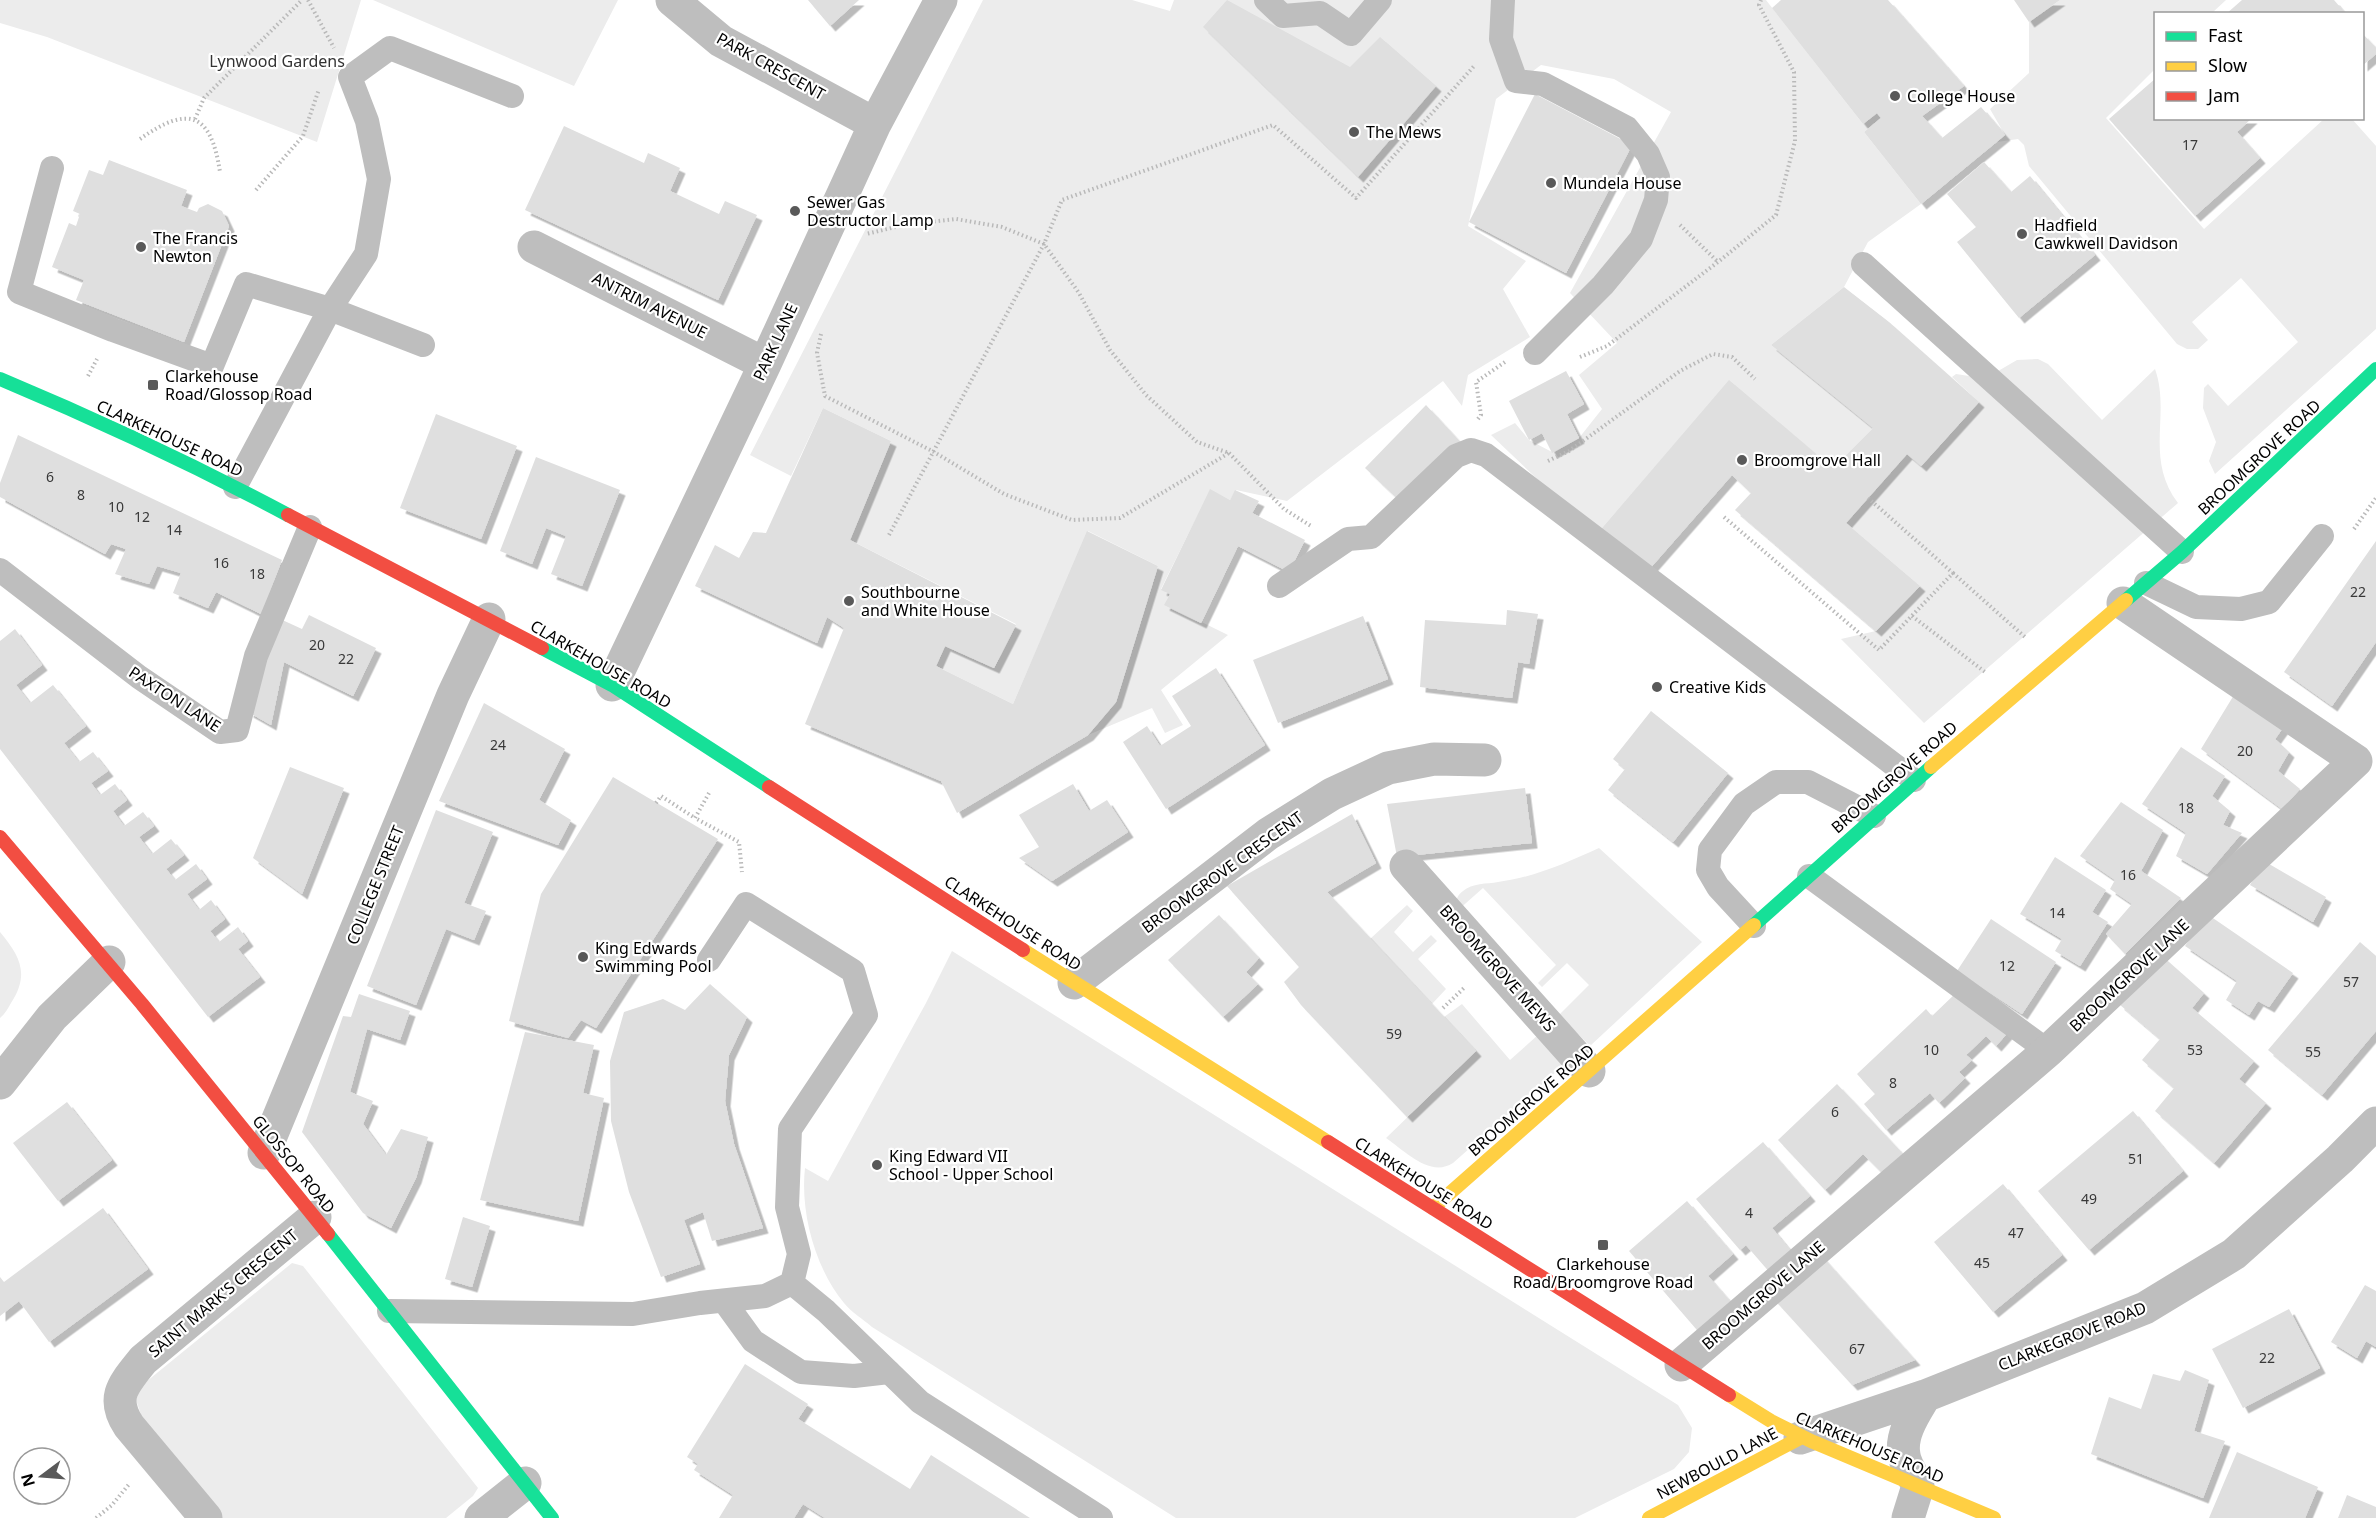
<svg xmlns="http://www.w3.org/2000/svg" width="2376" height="1518" viewBox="0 0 2376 1518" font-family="'Noto Sans',sans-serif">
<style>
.green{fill:#ececec}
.building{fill:#dfdfdf;filter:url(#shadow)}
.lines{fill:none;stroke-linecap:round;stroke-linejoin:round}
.path{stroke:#b9b9b9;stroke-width:4;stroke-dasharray:1.5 3;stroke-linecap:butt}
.lane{stroke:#bebebe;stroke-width:24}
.street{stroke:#bebebe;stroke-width:33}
.fast{stroke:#16e098;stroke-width:14}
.slow{stroke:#ffcf43;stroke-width:14}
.jam{stroke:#f24e42;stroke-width:14}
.poi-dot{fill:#595959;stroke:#fff;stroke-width:2}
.labels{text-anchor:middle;stroke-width:4.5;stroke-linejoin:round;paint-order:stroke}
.number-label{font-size:14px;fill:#383838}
.park-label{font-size:16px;fill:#333;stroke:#fff}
.street-label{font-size:16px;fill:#000;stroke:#fff}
.poi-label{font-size:16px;fill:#000;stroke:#fff;text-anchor:start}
</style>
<defs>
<filter id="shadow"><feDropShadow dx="5.5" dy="5.5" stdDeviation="0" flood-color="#0004"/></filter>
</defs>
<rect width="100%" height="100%" fill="#fff"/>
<path class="green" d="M0,0H361L317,142L47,37L0,23Z
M373,0H618L574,86Z
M983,0H1132L1170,11L1174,0H1766L1863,124L1877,113L1881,118L1864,132L1921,204L1868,242L1844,287L1771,345L1873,428L1833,468L1729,381L1596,535L1491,435L1515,423L1529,440L1552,452L1579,438L1602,409L1579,375L1617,343L1570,293L1671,112L1614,79L1541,65L1496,99L1468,226L1526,261L1503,289L1530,337L1468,375L1462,406L1443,381L1287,501L1236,490L1230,500L1210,490L1161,589L1170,594L1165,604L1228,635L1161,690L1183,725L1165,733L1152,708L1088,735L1116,702L1158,566L1088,531L1013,704L936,666L945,646L994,668L1016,624L850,540L891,441L823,408L791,476L750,455Z
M2060,0H2226L2212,13L2156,14L2155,69L2106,118L2204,229L2324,119H2352L2376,146V329L2215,474L2209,461L2216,442L2203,408L2204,388L2208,384L2228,406L2298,342L2241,278L2192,322L2208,340L2198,349H2187L2177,344L2029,166L2024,145L2018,139L1997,142L2005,135L1990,109L2029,73V22Z
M2038,359L2048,364L2102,420L2155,369C2171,414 2144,458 2178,503L1924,723L1841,639L1876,631L1920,586L1846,523L1907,454L1922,466L1979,402L1952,377L1956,374L1982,378L1993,374L2017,360Z
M1599,848L1702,942L1590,1046L1559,1015L1589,985L1567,963L1542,987L1538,983L1556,965L1483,888L1457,911C1456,903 1455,897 1463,891C1472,883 1487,884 1498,882C1535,877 1566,863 1599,848Z
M1407,905L1413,911L1394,932L1413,952L1431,935L1437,941L1418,959L1446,989L1432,1004L1370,939Z
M0,932C20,956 30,974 11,1003C8,1008 5,1014 0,1018Z
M952,951L1678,1405L1692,1428L1689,1452L1674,1469L1575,1518H1176L872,1327C863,1319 851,1312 844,1303C815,1268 800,1212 805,1168L828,1181L926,1003Z
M1462,1004L1510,1060L1539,1034L1565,1064L1453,1163C1430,1178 1405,1151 1386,1138L1476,1051L1444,1017Z
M292,1263L303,1266L478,1488L473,1496L446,1518H221L148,1435L136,1400L141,1386Z"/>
<path class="building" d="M808,0H859L830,26Z
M1227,0L1350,67L1380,37L1436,86L1358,177L1203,27Z
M1781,0H1888L1964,86L1922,116L1942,138L1981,107L2005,135L1921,204L1864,132L1881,118L1877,113L1863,124L1772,8Z
M2014,0H2060L2029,22Z
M2242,0H2334L2346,14H2226Z
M2362,33L2376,48V54L2362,66Z
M2156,78V118H2252L2237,132L2260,158L2195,216L2109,119Z
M1535,94L1632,145L1566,273L1469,222Z
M564,126L644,163L648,153L680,168L670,191L719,214L725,201L757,215L718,300L525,210Z
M109,160L187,190L181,206L197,212L199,208L208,204L222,211L229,226L184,342L76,300L84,280L52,267L69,223L76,226L80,214L73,211L89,170L103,175Z
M1984,162L2011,192L2030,176L2095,255L2019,318L1957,242L1976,227L1947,194Z
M1844,287L1889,322L1979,402L1921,466L1907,454L1846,523L1920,586L1876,631L1735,510L1751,493L1732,475L1646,573L1596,535L1729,380L1833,468L1873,428L1771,345Z
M1566,371L1584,404L1567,414L1579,438L1552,453L1542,433L1529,440L1509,401Z
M1426,405L1463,445L1404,505L1365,468Z
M823,408L891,441L850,540L1016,625L994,668L945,646L936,666L1013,704L1087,531L1158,566L1116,702L1088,735L957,813L941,781L805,724L844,628L827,617L817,643L695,586L715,545L739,558L753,532L766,533Z
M436,414L517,446L481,539L400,508Z
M18,435L282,560L261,614L216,592L208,608L173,593L181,573L157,566L149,584L115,574L126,549L111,544L105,554L0,497V483Z
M536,457L620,490L582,586L551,574L566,536L546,528L532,564L500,551Z
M1210,489L1230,500L1235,490L1259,501L1252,513L1305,540L1289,572L1238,546L1201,623L1164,605L1170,594L1161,590Z
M2376,541V642L2332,706L2284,672Z
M1507,610L1538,614L1529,664L1518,662L1512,698L1420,687L1425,620L1506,625Z
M309,615L376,648L353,696L284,662L271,725L248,712L278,618L302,629Z
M1363,616L1388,679L1278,723L1253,660Z
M15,629L42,665L16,685L30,703L53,685L86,726L64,743L79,762L93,752L108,771L91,783L100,795L115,784L127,800L113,811L124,826L143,812L154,826L139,837L152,854L171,839L184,855L166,869L175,880L196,864L207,879L187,894L199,910L211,900L225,919L210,931L219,942L238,927L248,941L238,949L260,977L208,1017L0,749V641Z
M1216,668L1265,745L1166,809L1123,742L1147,726L1160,746L1191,726L1172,696Z
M2237,690L2288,721L2275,739L2289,752L2278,771L2300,789L2282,809L2201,749Z
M484,703L565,749L539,800L571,820L558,845L439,801Z
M1651,711L1728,773L1673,842L1608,790L1625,769L1613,759Z
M2181,747L2225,776L2212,796L2230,811L2223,825L2242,833L2207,874L2176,856L2186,833L2142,804Z
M290,767L344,788L302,894L253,858Z
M613,777L718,839L596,1028L581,1020L568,1038L509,1021L541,894Z
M1073,784L1089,811L1107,800L1128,832L1052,881L1019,858L1039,847L1019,815Z
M1525,788L1532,843L1397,857L1387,804Z
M2121,802L2163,830L2141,871L2181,898L2125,954L2106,934L2132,904L2110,889L2115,880L2080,856Z
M436,810L493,832L464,903L486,911L474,940L446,929L416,1005L367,986Z
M1352,814L1376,863L1327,892L1476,1051L1407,1117L1301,1005L1284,982L1299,967L1227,886Z
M2055,857L2106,890L2092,912L2108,922L2080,966L2055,951L2062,939L2020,914Z
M2264,861L2326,897L2313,922L2250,885Z
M2207,914L2293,973L2269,1007L2258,1001L2249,1015L2226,1000L2237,981L2185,946Z
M1219,915L1259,958L1246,972L1258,984L1223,1017L1168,960Z
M1991,919L2056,962L2022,1014L1957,971Z
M2360,942L2376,956V1031L2322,1095L2268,1050Z
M2161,955L2204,993L2192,1008L2254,1061L2239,1079L2266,1103L2214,1163L2155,1111L2174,1088L2142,1060L2160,1039L2119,1004Z
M710,984L747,1017L729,1055L725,1101L734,1144L763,1228L712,1241L703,1212L684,1220L700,1264L661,1277L629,1192L611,1121L610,1061L624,1012L663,999L685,1010Z
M1957,992L2011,1029L1996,1046L1986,1036L1966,1055L1972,1060L1959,1072L1965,1078L1939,1103L1930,1093L1886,1130L1864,1104L1875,1094L1857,1074L1926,1009L1932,1016Z
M359,994L410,1011L400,1040L367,1029L350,1092L373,1101L363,1124L386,1155L401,1129L428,1137L416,1178L391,1228L363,1213L302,1132L343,1016L351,1017Z
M525,1032L594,1045L583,1093L604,1098L578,1221L480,1200Z
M1837,1084L1904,1155L1883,1174L1863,1154L1825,1190L1778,1140Z
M67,1102L112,1160L58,1201L13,1143Z
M2133,1111L2183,1171L2089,1250L2038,1191Z
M1763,1142L1810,1196L1772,1228L1795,1256L1772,1275L1746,1245L1740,1250L1696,1199Z
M2003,1184L2062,1255L1993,1312L1934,1242Z
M1687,1201L1733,1254L1708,1276L1736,1308L1703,1337L1629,1251Z
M103,1208L148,1269L49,1342L19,1301L0,1316V1277L4,1282Z
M463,1217L490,1226L472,1287L445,1279Z
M1819,1253L1915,1360L1852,1385L1770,1295Z
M2365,1285L2376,1291V1347L2366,1341L2357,1358L2331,1342Z
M2289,1309L2320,1368L2243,1408L2212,1349Z
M745,1364L808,1404L798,1419L910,1489L931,1455L1030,1518H825L803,1504L794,1518H719L733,1495L694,1470L698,1464L687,1457Z
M2185,1370L2209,1380L2194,1431L2225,1441L2203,1498L2091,1454L2109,1397L2141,1409L2153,1374L2180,1381Z
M2237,1452L2318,1487L2305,1518H2209Z
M2347,1495L2376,1507V1518H2338Z"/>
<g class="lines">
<path class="path" d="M308,0L334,48
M195,119L204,98L302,0
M140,139C188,105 211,112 220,172
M256,190L303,136L319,89
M1680,225L1718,262
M821,334L817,353L825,396L934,452L1004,494L1072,520L1120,518L1229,453L1197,442L1146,395L1110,350L1079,293L1044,244L1002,227L956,219L904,225L866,234
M1580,357L1607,346L1718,262L1776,215L1795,141L1794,72L1759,5L1761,0
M88,376L97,359
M1478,419L1481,415L1476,382L1505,362
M1229,453L1284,509L1311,526
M1548,461L1569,451L1680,371L1713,354L1732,357L1755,379
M1724,517L1879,650L1953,573L1868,498
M2354,529L2376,498
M889,535L1044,244L1062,200L1273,125L1356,198L1475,65
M1953,573L2026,638
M1912,616L1985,672
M709,793L695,818L739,842L742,872
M656,803L661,796L695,818
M1443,1008L1465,987
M96,1518L112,1505L130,1483"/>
<path class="lane" d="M1266,0L1283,16L1320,13L1351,34L1380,0
M1503,0L1501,39L1516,81L1543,84L1627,128L1648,154L1658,177L1656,200L1641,239L1603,285L1535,353
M52,168L19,292L113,330L212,366L246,284L330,309L235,487
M1863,264L2182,552
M423,345L330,309L366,254L379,179L367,121L350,77L390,48L512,96
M0,570L139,677L220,732L237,730L256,656L310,527
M2146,583L2196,607L2241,609L2269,602L2322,536
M1279,586L1348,539L1371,537L1456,456L1471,450L1486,455L1914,780
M1809,876L2048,1051
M1754,926L1718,887L1708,870L1710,850L1744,804L1776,782H1808L1874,816
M709,960L746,904L853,971L866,1015L790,1129L787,1207L799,1254L792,1283L826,1311L920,1402L1101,1518
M724,1301L753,1341L801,1372L854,1376L889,1372
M389,1311L633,1314L700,1303L765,1296L792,1283"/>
<path class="street" d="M672,0L721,41L875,124
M534,247L765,364
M612,685L765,364L875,124L941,0
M1406,866L1589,1071
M1074,983L1268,834L1332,794L1388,768L1434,759L1485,760
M0,1083L52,1017L109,962
M264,1153L453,695L489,619
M1681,1365L2048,1051L2356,761L2123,603
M1800,1438L1925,1396L2145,1308L2234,1254L2340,1159L2376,1123
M206,1518L129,1426C110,1397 124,1384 143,1360L315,1217
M481,1518L525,1483
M1908,1518L1918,1486C1914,1477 1905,1465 1904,1455C1900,1434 1915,1413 1925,1396"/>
<path class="fast" d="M0,379C98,420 194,465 288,515
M2126,600L2182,552L2376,369
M542,648L612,685L769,787
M1754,925L1931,767
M328,1234L552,1518"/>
<path class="slow" d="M1931,767L2126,600
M1023,950L1328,1142
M1433,1208L1754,925
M1729,1395L1771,1421L1811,1441L1994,1518
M1649,1518L1800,1438"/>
<path class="jam" d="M288,515L542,648
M769,787L1023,950
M0,837L142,1004L328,1234
M1328,1142L1729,1395"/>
</g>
<g class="poi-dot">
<circle cx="1895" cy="96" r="6"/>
<circle cx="1354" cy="132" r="6"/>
<circle cx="1551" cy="183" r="6"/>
<circle cx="795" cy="211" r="6"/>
<circle cx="2022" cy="234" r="6"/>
<circle cx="141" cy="247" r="6"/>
<rect x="147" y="379" width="12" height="12" rx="3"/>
<circle cx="1742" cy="460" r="6"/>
<circle cx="849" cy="601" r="6"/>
<circle cx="1657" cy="687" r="6"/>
<circle cx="583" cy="957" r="6"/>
<circle cx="877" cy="1165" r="6"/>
<rect x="1597" y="1239" width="12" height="12" rx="3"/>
</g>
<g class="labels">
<g class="number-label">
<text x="2190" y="150">17</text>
<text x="50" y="482">6</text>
<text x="81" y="500">8</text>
<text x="116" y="512">10</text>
<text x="142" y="522">12</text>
<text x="174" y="535">14</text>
<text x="221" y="568">16</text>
<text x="257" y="579">18</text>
<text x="2358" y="597">22</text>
<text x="317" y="650">20</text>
<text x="346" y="664">22</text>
<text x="498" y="750">24</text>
<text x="2245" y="756">20</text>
<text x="2186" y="813">18</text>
<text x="2128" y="880">16</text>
<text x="2057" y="918">14</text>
<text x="2007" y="971">12</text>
<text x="2351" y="987">57</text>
<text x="1394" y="1039">59</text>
<text x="1931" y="1055">10</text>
<text x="2195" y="1055">53</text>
<text x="2313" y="1057">55</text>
<text x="1893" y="1088">8</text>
<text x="1835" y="1117">6</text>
<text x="2136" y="1164">51</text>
<text x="2089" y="1204">49</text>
<text x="1749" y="1218">4</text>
<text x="2016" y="1238">47</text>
<text x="1982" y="1268">45</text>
<text x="1857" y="1354">67</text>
<text x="2267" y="1363">22</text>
</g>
<g class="park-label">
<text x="277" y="67">Lynwood Gardens</text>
</g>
<g class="street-label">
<text transform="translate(771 66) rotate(29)" y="6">PARK CRESCENT</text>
<text transform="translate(650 305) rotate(27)" y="6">ANTRIM AVENUE</text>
<text transform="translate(775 342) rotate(-65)" y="6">PARK LANE</text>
<text transform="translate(170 438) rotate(25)" y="6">CLARKEHOUSE ROAD</text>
<text transform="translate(2259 457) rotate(-43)" y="6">BROOMGROVE ROAD</text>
<text transform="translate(601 664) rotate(30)" y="6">CLARKEHOUSE ROAD</text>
<text transform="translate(175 699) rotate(33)" y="6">PAXTON LANE</text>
<text transform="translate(1894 777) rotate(-41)" y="6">BROOMGROVE ROAD</text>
<text transform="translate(1222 872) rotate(-36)" y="6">BROOMGROVE CRESCENT</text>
<text transform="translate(375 885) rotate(-68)" y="6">COLLEGE STREET</text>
<text transform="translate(1013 923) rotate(33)" y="6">CLARKEHOUSE ROAD</text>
<text transform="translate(1498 968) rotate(48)" y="6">BROOMGROVE MEWS</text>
<text transform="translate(2129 975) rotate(-43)" y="6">BROOMGROVE LANE</text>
<text transform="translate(1531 1100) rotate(-41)" y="6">BROOMGROVE ROAD</text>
<text transform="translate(294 1164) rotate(51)" y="6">GLOSSOP ROAD</text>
<text transform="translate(1424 1183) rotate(32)" y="6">CLARKEHOUSE ROAD</text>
<text transform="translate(223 1293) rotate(-40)" y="6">SAINT MARK'S CRESCENT</text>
<text transform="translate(1763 1295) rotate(-41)" y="6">BROOMGROVE LANE</text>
<text transform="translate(2072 1336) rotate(-22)" y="6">CLARKEGROVE ROAD</text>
<text transform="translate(1870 1447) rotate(23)" y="6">CLARKEHOUSE ROAD</text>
<text transform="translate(1717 1463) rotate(-28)" y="6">NEWBOULD LANE</text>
</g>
<g class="poi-label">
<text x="1907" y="102">College House</text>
<text x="1366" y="138">The Mews</text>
<text x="1563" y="189">Mundela House</text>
<text x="807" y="208">Sewer Gas<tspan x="807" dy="18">Destructor Lamp</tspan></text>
<text x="2034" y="231">Hadfield<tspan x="2034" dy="18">Cawkwell Davidson</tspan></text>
<text x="153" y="244">The Francis<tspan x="153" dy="18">Newton</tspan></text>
<text x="165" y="382">Clarkehouse<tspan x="165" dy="18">Road/Glossop Road</tspan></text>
<text x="1754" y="466">Broomgrove Hall</text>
<text x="861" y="598">Southbourne<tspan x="861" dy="18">and White House</tspan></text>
<text x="1669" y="693">Creative Kids</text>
<text x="595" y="954">King Edwards<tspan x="595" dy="18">Swimming Pool</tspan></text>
<text x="889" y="1162">King Edward VII<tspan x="889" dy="18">School - Upper School</tspan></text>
<text x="1603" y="1270" text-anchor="middle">Clarkehouse<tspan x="1603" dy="18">Road/Broomgrove Road</tspan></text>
</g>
</g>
<rect x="2154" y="12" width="210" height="108" fill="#ffffff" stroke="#999999" stroke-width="1.5"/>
<rect x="2166" y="32" width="30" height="9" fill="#16e098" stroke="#999999" stroke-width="1.5"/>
<text x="2208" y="42" font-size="18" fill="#000000">Fast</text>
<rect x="2166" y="62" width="30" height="9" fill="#ffcf43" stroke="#999999" stroke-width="1.5"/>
<text x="2208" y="72" font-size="18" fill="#000000">Slow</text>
<rect x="2166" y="92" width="30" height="9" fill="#f24e42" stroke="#999999" stroke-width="1.5"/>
<text x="2208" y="102" font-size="18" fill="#000000">Jam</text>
<g transform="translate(42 1476) rotate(254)"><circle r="28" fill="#ffffff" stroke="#999999" stroke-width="1.5"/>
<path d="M0-4.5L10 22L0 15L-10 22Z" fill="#595959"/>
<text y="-9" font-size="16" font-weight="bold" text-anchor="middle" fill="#000000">N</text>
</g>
</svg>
